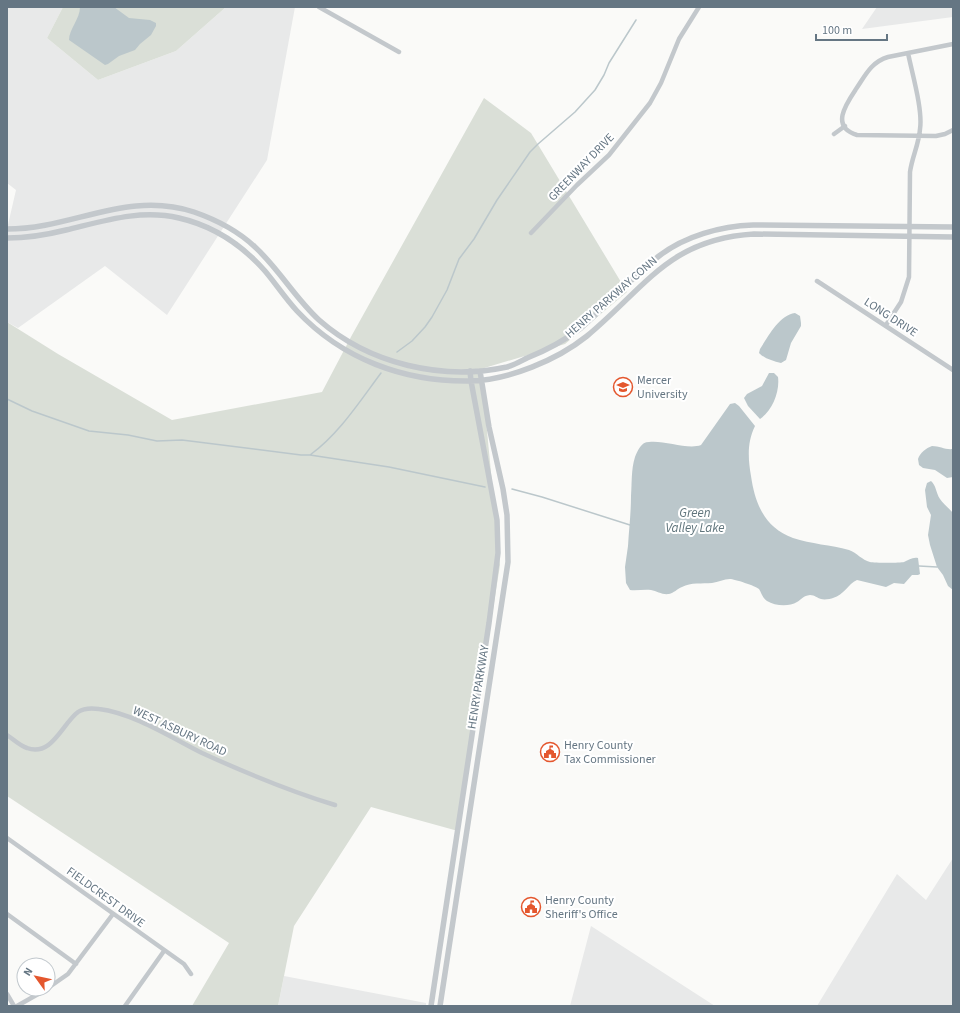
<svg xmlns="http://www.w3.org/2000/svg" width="960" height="1013" viewBox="0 0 960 1013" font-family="'Source Sans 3',sans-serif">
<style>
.built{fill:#e8e9e9}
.green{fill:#dadfd7}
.water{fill:#bbc7cb}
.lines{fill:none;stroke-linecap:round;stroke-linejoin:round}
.stream{stroke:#bbc7cb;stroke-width:1.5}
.minor{stroke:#c3c8cc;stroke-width:4.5}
.tertiary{stroke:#c3c8cc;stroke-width:5.5}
.labels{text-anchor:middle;stroke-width:4;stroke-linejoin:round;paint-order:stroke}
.street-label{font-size:12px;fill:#657683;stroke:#fff}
.poi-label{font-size:12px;fill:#657683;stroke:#fff;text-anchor:start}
.water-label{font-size:13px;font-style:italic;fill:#60757c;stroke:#fff}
</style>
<rect width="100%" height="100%" fill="#fafaf8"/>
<path class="built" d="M7,7H63L47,38L98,80L176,51L226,7H295L267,160L167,315L105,266L18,328L7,322V229L16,190L7,183Z
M877,7H953V17L862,29Z
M953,858V1006H817L897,874L926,900Z
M591,926L715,1006H570Z
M284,976L426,1003V1006H278Z"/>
<path class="green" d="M63,7H226L176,51L98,80L47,38Z
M484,98L531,133L627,292L565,344L481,369L500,565L458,831L371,807L294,926L278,1006H192L229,943L7,796V322L58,354L172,420L322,392L352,335Z"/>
<path class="water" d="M80,7H114L129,18L150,20L156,23V26L151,35L140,44L135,50L119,56L108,64L105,65L69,40C69,29 80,19 80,7Z
M795,313L800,316L801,323V326L791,343L786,360L781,363C773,361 765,359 759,353L760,349C768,337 779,315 795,313Z
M769,373H774L778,377C780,392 772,411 760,419L748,406L744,398L747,394L762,386Z
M735,403L739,406L755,426C747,442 748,459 751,476C755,504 765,528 793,538C811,544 831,545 849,550C857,553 862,560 870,562C874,563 901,563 904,562C909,560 912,557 918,558L920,574L918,575H912L904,584L894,583L886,587L857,580C848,584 844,595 833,598C831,599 824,600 821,599C817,598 815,595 810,595C803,596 802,599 797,602C789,607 775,606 767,601C762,597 762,594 759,589C756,586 734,579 730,579C724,579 718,582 712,583C702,584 691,582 682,587C677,589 674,593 669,594C662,595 657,591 651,590C644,589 637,591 630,590L626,583L625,567L628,546C629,529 631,513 631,496C632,484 631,469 635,457C638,450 641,442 649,442C664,440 688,450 701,445L730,404Z
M932,446C940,446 945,450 953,449V477L947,478L935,470L923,468L919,465L918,459C920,453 926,448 932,446Z
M931,481C936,485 936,493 940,499C943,504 949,508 953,513V590L948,586L943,575L937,567L930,545L928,535L931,515L927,507L925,490L927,483Z"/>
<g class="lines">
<path class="stream" d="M397,352L412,341L425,327L432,317L447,290L459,259L474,239L497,200L530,152L538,144L575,112L595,90L604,75L609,63L636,20
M7,399L32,411L89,431L128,435L157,441L182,440L301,455H310L389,467L485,487
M310,455C339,434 360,401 381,373
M512,489L542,497L630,525
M919,566L937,567"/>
<path class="minor" d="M319,7L399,52
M953,44L888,57C871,62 865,76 856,89C846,104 830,127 857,135L936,136L945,134L953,130
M834,134L845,126
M531,233L577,185L609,155L650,103L661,83L679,39L699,7
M817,281L953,370
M886,325L901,302L909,277L910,172C912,157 919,144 920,129C923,110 912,73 908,53
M7,735C13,739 20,746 27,748C52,757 62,724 78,712C84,708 92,708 99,709C133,713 172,738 202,753C246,773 289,791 335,805
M7,838L184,964L191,974
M7,914L76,964
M48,988L68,974L113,914
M7,994L14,1006
M17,1006L47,989
M125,1006L164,951"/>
<path class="tertiary" d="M7,229C73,229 127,190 194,212C217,220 238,231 255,247C279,269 295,298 319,320C369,364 442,381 507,367C514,365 521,361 527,358C547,350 564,341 581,328C607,305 631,278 659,256C685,236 721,226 753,225L953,227
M7,238C27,238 46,235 66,230C104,221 140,209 179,218C214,226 242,245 265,271C276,284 285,298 297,311C342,359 404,382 470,381C509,380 557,360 587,336C646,287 669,239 754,234L953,237
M431,1006L489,623L498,553L497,520L471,381L470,371
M440,1006L508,562L507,515L503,489L489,427L480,371"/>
</g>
<defs>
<symbol id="university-ring" viewBox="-11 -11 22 22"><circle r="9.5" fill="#fff" stroke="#e4572e" stroke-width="1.5"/><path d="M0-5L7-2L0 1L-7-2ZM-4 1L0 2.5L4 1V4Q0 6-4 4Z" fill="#e4572e"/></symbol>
<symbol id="civic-ring" viewBox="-11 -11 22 22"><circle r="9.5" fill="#fff" stroke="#e4572e" stroke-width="1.5"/><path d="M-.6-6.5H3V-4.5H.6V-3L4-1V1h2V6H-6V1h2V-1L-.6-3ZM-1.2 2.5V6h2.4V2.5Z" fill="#e4572e"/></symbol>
</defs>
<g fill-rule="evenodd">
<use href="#university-ring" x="612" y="376" width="22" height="22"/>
<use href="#civic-ring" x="539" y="741" width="22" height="22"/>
<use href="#civic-ring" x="520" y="896" width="22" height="22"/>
</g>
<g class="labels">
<g class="street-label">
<text transform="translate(581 167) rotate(-46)" y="4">GREENWAY DRIVE</text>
<text transform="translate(611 297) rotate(-41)" y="4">HENRY PARKWAY CONN</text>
<text transform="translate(891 317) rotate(33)" y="4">LONG DRIVE</text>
<text transform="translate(478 687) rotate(-81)" y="4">HENRY PARKWAY</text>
<text transform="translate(180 731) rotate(25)" y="4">WEST ASBURY ROAD</text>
<text transform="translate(106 897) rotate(36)" y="4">FIELDCREST DRIVE</text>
</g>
<g class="poi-label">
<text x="637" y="384">Mercer<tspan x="637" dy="14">University</tspan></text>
<text x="564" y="749">Henry County<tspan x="564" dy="14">Tax Commissioner</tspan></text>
<text x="545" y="904">Henry County<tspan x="545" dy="14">Sheriff's Office</tspan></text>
</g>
<g class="water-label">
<text x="695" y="517">Green<tspan x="695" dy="15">Valley Lake</tspan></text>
</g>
</g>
<rect width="960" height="1013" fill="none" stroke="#657683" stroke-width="16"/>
<g transform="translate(36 977) rotate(303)"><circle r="19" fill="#ffffff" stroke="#c1c8cd"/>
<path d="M0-3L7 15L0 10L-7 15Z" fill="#e4572e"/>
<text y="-6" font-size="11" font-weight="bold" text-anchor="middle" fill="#657683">N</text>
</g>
<path d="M816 34v6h71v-6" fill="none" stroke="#657683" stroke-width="2"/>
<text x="822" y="34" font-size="12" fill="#657683" stroke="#ffffff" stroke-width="3" paint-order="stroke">100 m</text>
</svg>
